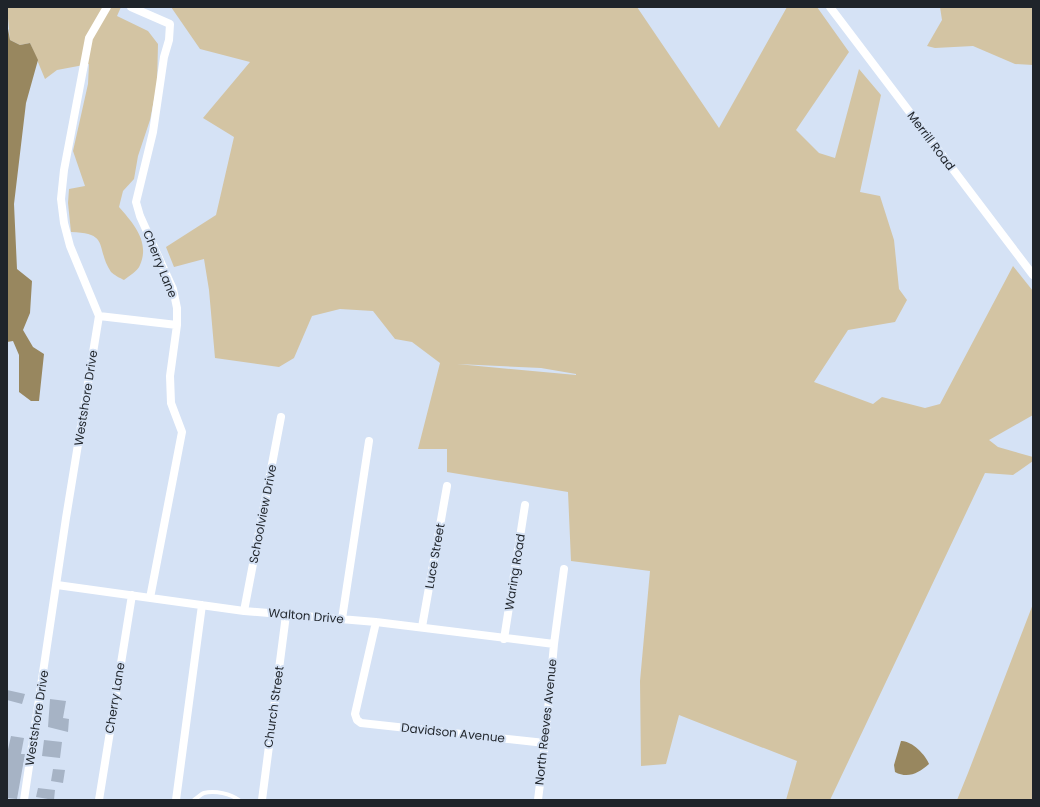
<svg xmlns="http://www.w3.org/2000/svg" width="1040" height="807" viewBox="0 0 1040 807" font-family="Poppins,sans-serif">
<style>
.green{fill:#d3c4a3;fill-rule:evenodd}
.water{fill:#98875f}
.building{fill:#a6b3c5}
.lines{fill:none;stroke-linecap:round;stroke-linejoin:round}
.lane{stroke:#fff;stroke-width:4}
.street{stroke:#fff;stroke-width:8}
.labels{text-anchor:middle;stroke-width:4;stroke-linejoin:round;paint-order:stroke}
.street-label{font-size:12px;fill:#1f242a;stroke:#d5e2f5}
</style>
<rect width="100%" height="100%" fill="#d5e2f5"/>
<path class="green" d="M7,7H121L117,16L148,31L158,44L157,85L150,120L138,156L134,179L123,191L119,207C134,224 150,242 140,265C138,271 129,276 124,280C120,278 114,275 111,272C95,248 111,233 71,232L68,203L69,189L85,186L73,151L88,84L89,64L57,70L45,79L30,43L20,45L10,40Z
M171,7H637L719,128L787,7H817L849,52L796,130L819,153L835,158L859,69L881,95L860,192L880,196L894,240L899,289L907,300L895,322L848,330L814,382L873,404L882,397L925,408L940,404L1013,266L1033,291V415L989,440L998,447L1033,457V461L1013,475L985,473L830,800H786L797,761L679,715L666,764L641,766L640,681L650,571L571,561L568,492L447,472V449H418L440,363L412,342L395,339L373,311L340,309L312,316L294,358L279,367L215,358L209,290L204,259L174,267L166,247L216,215L234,137L203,118L250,62L200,49ZM457,364L541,368L576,374V375Z
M940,7H1033V65L1015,64L973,46L935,48L927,46L942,20Z
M1033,604V800H957L968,773Z"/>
<path class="water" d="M7,23L10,40L20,45L30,43L38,60L26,103L14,204L17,269L32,281L30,313L23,330L33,347L44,354L39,401H31L19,392V355L13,341L7,342Z
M901,741C911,740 926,755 929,764C919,773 908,779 895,772L894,765Z"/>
<path class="building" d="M7,690L25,694L22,704L7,700Z
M50,699L66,701L63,718L69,719L68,732L48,727Z
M11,736L24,738L21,754H25L17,799L7,798V754Z
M44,740L62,742L60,758L42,756Z
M53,769L65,770L63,783L51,781Z
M38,788L55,790L54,800L36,797Z"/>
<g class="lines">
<path class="lane" d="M194,800C197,798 201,794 204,793C215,790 231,794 239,800"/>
<path class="street" d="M131,7L170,24L169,40L164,57L153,132L136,202L140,216L173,289L177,308V325L170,376L171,403L182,432L150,598
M830,7L1033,275
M99,316L177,325
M57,585L244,611L376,622L554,644
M244,611L281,417
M342,619L369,441
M376,622L355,714L357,720L361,723L545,743
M422,627L447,486
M504,639L525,505
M24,800L66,518L99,316L70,246L64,223L61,199L64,170L89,38L107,7
M99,800L132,595
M176,800L202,605
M262,800L286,615
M538,800L545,743L554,644L564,569"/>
</g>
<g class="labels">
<g class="street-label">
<text transform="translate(931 141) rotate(53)" y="4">Merrill Road</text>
<text transform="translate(160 264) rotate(68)" y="4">Cherry Lane</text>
<text transform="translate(86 398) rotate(-81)" y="4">Westshore Drive</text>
<text transform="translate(263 514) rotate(-79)" y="4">Schoolview Drive</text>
<text transform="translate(435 556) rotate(-80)" y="4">Luce Street</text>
<text transform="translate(515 572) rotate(-81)" y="4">Waring Road</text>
<text transform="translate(306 616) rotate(5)" y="4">Walton Drive</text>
<text transform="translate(115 698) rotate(-81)" y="4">Cherry Lane</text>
<text transform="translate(274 707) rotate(-82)" y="4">Church Street</text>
<text transform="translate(37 718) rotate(-81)" y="4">Westshore Drive</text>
<text transform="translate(546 722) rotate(-84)" y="4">North Reeves Avenue</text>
<text transform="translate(453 733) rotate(6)" y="4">Davidson Avenue</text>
</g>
</g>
<rect width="1040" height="807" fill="none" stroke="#1f242a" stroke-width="16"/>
</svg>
